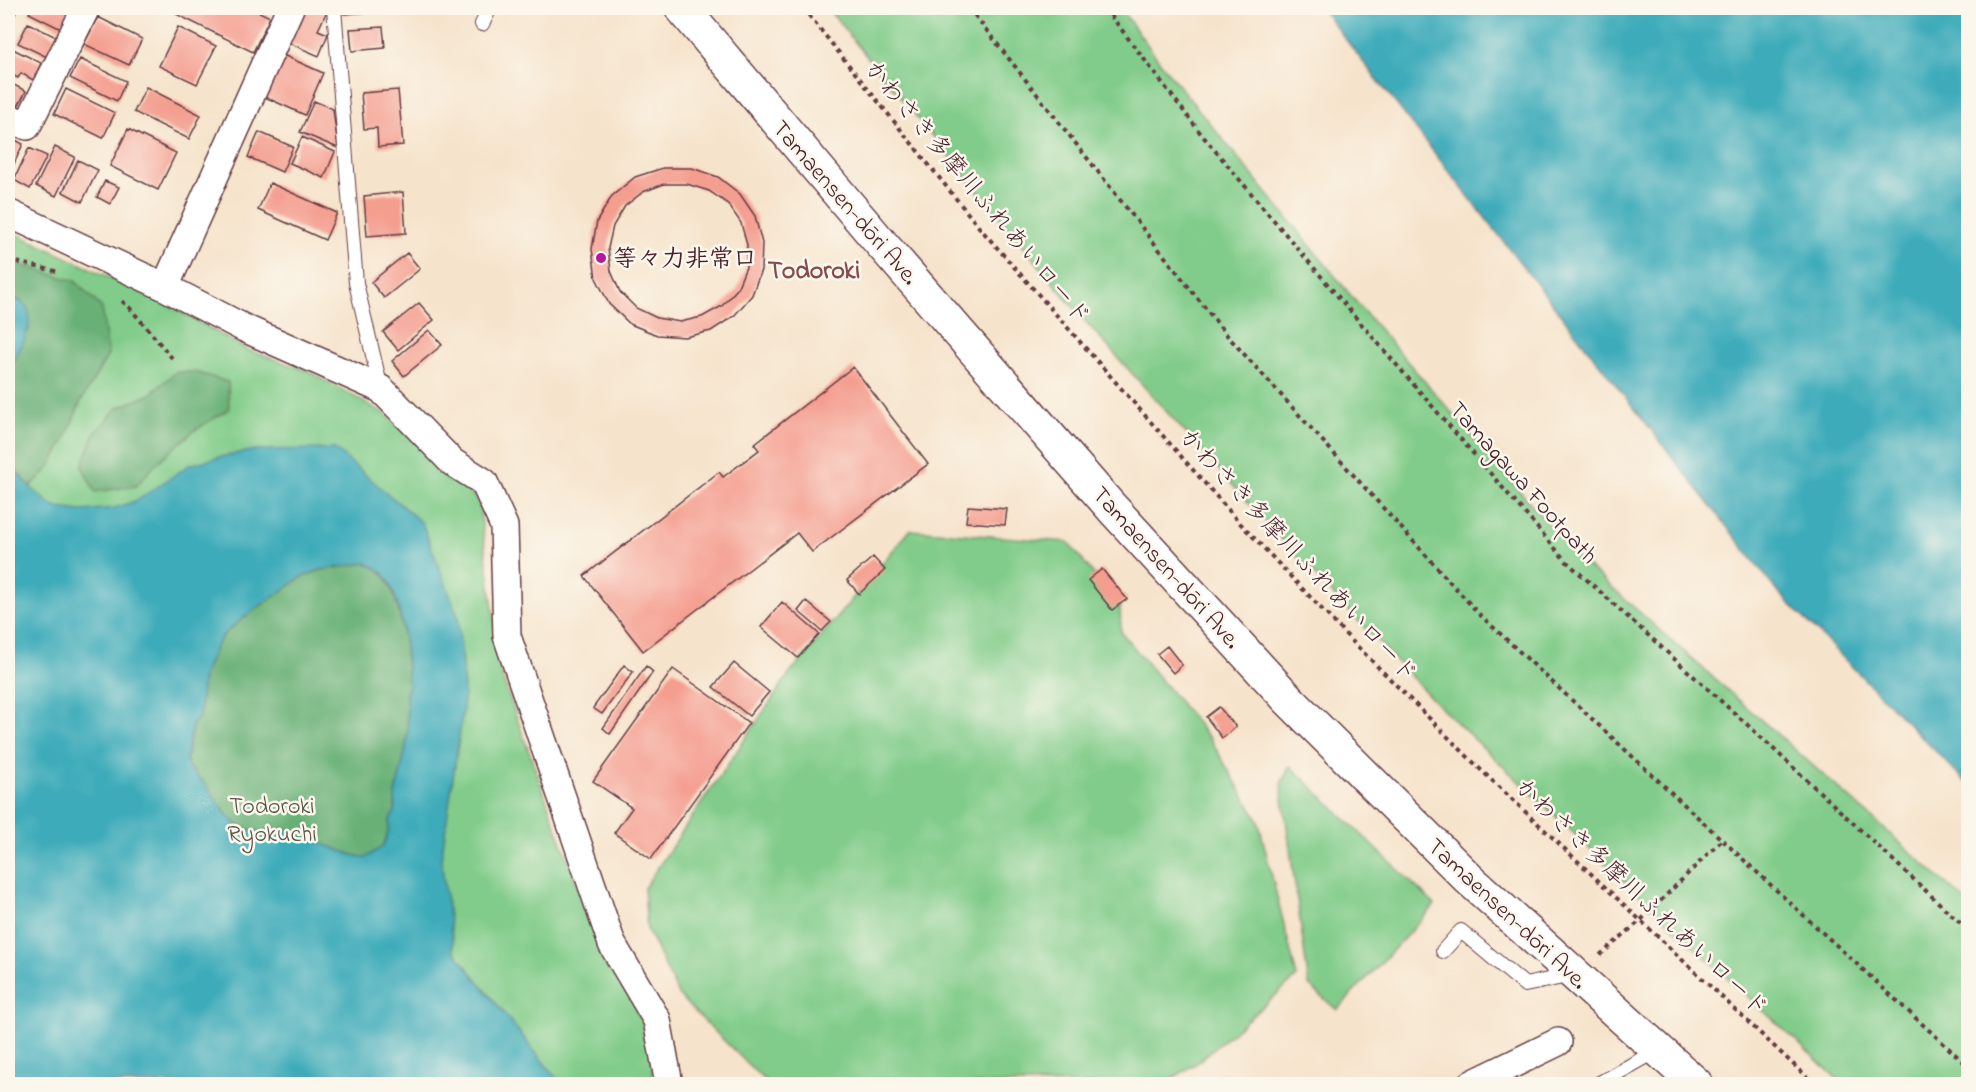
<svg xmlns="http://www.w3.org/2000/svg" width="1976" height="1092" viewBox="0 0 1976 1092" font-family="'Indie Flower','Klee One',sans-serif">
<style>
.green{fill:#81cc8a;stroke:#66765a;stroke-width:1.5}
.forest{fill:#68b076;stroke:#596850;stroke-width:1.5}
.water{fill:#3cabba;stroke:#436572;stroke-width:1.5;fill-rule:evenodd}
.building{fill:#f49e90;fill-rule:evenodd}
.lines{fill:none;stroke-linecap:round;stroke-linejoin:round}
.lane-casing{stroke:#643c43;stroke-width:16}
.street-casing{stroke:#643c43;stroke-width:30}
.primary-casing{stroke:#643c43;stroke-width:36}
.path{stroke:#643c43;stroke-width:4;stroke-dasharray:4.5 4.5;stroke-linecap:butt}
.lane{stroke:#fff;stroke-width:14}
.street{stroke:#fff;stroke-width:27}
.primary{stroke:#fff;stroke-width:33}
.poi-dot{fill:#b5179e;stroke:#fbf7ec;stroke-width:2}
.labels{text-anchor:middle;stroke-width:5;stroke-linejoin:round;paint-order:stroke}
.street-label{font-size:24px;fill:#4a1f2b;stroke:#fbf7ec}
.poi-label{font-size:24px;font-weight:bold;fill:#4a1f2b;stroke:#fbf7ec;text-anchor:start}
.park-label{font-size:24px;fill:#5a5348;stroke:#fbf7ec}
.neighbourhood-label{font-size:26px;font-weight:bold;fill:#864b4e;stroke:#fbf7ec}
</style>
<rect width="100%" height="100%" fill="#fbf7ec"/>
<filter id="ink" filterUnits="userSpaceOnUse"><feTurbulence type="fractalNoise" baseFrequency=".0167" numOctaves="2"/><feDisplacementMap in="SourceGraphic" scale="12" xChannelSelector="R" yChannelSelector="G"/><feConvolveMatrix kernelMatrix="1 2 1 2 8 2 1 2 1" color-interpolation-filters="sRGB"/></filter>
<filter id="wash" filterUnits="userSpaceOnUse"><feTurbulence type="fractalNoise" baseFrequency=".008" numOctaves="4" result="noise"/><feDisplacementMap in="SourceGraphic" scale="24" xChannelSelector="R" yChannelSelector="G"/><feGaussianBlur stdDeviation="1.35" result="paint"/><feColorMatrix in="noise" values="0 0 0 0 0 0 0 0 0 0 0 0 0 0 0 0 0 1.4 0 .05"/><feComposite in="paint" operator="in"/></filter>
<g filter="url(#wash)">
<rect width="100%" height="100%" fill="#f6e3cb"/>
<path class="green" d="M827,8H1120L1166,70L1366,314L1577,557L1968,903V1084H1843L1691,944L1437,704L1293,552L1084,320Z
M8,230L175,308L245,349L308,371L384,413L479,501L502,677L599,945L634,1003L651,1045L654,1084H8Z
M910,530L1068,542L1120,607L1121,632L1210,739L1258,820L1297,977L1197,1063L1164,1084H768L679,996L647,929L644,888L787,677Z
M1290,766L1435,905L1337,1010L1309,985L1281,784Z"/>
<path class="forest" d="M21,265L75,281L102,308L108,355L81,401L65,440L49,468L30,487L15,470L8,458V373L29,329L17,299L8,306V269Z
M176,372H195L228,382L229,409L195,430L159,461L136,486L95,492L82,466L95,433L117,408L149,395Z
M366,563C371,565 378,568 381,572C402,595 407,658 408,689L406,694L408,732L405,753L395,795V811L390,820L388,833L383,846L366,858L352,855L278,829C228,844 218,793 188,767L186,759L192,725L199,717L203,676L216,646L223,635L246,616L302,577L321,570Z"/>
<path class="water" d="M1321,8H1968V784L1778,592Z
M17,299C46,313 17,353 8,373V306Z
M335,449L422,523L458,616L464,689L463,710L441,860L454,951L561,1084H8V458L15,470L30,487L49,503L57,508L82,511L115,508L138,500L189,465L219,457L256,450ZM366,563C371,566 378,568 382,572C403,596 407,658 408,689L406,694L408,732L405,753L395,795V811L390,820L388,833L383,846L366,858L352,855L284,829L256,832L241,828L227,815L206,785L188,767L186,759L192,725L199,717L203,676L216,646L223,635L246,616L302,577L321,570Z"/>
<g id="blocks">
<path class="building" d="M8,8H18L8,29Z
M32,8H71L61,29L29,13Z
M179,8H251L270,17L253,52L176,14Z
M305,8H320L327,11L318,30L328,34L319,56L289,43Z
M344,8H371V12L344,14Z
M98,17L142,39L129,65L84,44Z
M28,23L56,37L47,57L18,43Z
M178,27L216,46L197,84L159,66Z
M383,27L385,48L352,51L350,29Z
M13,49L41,63L33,80L21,73L18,78L8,73V59Z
M283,55L323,73L305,115L265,97Z
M80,59L126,81L117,101L70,78Z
M8,82L26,91L15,112L8,109Z
M146,87L201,115L189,139L134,112Z
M66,89L115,113L103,138L54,114Z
M398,90L403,145L378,147L377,128L364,129L361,93Z
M314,101L333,109L338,148L300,132Z
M128,129L176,153L158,190L110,166Z
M259,132L293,147L282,172L248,157Z
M8,136L23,144L8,177Z
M302,137L335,152L324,178L290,163Z
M55,147L75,157L56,196L36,186Z
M29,148L47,156L30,189L14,180Z
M78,160L98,170L82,202L63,192Z
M663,168H692L718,177L740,194L755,216L762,243L761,270L752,295L734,316L711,331L685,337L657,335L630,324L609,304L596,278L592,249L597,221L612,196L635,177ZM664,184H687L709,191L728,204L741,223L747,245L746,267L737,289L722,306L702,317L680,322L657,318L636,308L620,292L611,271L608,248L613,226L625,206L643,192Z
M105,181L119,187L110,204L97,197Z
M270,183L337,213L325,240L258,210Z
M403,192L406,233L367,236L364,196Z
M407,253L420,269L384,298L371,282Z
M419,303L434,320L398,350L383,332Z
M429,330L442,345L404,376L392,361Z
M853,367L928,464L812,552L797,533L643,651L584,576L719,472L723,477L759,450L754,444Z
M968,506L1007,509L1005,525L966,522Z
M873,557L885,570L859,594L847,580Z
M1102,569L1127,599L1112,610L1088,580Z
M806,601L831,622L822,631L798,611Z
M782,602L819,634L798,658L761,627Z
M1167,646L1182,665L1173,673L1157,654Z
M734,663L769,692L749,716L713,687Z
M624,665L633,672L602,714L593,708Z
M646,666L653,672L610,734L603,728Z
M673,669L749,723L651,859L614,833L632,808L593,781Z
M1219,707L1236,727L1222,738L1206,717Z"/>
</g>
</g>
<g filter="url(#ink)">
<use href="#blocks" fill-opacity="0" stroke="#643c43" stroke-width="1.5"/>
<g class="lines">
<defs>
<path id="lane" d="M334,8L356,283L381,389
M482,24L490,8
M1443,951L1461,931L1525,985L1572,975
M1598,1084L1658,1050"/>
<path id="street" d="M8,117L27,126L86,8
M8,213L165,287L244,328L381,389L452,462L484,482L504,526L507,636L612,944L657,1020L669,1084
M165,287L290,8
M1472,1084L1558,1042"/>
<path id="primary" d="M682,8L879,241L1112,508L1289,700L1469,879L1696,1084"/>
</defs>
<use href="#lane" class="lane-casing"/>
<use href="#street" class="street-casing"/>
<use href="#primary" class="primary-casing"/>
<path class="path" d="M803,8L978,226L1239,522L1351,640L1481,770L1814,1084
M969,8L1225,333L1479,614L1788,901L1968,1066
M1105,8L1202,135L1357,319L1566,561L1752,729L1968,930
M8,260L59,272
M122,301L129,307L172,358
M1600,955L1640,921L1722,840"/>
<use href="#lane" class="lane"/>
<use href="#street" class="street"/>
<use href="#primary" class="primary"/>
</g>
</g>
<circle class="poi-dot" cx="601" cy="258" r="6"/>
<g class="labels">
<g class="street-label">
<text transform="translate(978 192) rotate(50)" y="8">かわさき多摩川ふれあいロード</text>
<text transform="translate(846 202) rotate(49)" y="8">Tamaensen-dōri Ave.</text>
<text transform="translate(1524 482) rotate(48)" y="8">Tamagawa Footpath</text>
<text transform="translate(1299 555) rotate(47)" y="8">かわさき多摩川ふれあいロード</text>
<text transform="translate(1167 567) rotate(48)" y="8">Tamaensen-dōri Ave.</text>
<text transform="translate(1642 897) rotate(43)" y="8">かわさき多摩川ふれあいロード</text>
<text transform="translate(1508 913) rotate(43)" y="8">Tamaensen-dōri Ave.</text>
</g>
<g class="poi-label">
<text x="613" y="266">等々力非常口</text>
</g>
<g class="park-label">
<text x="272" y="813">Todoroki<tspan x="272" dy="28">Ryokuchi</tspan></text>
</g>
<g class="neighbourhood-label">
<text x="814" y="278">Todoroki</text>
</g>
</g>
<rect width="1976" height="1092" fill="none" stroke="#fbf7ec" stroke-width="30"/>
</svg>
